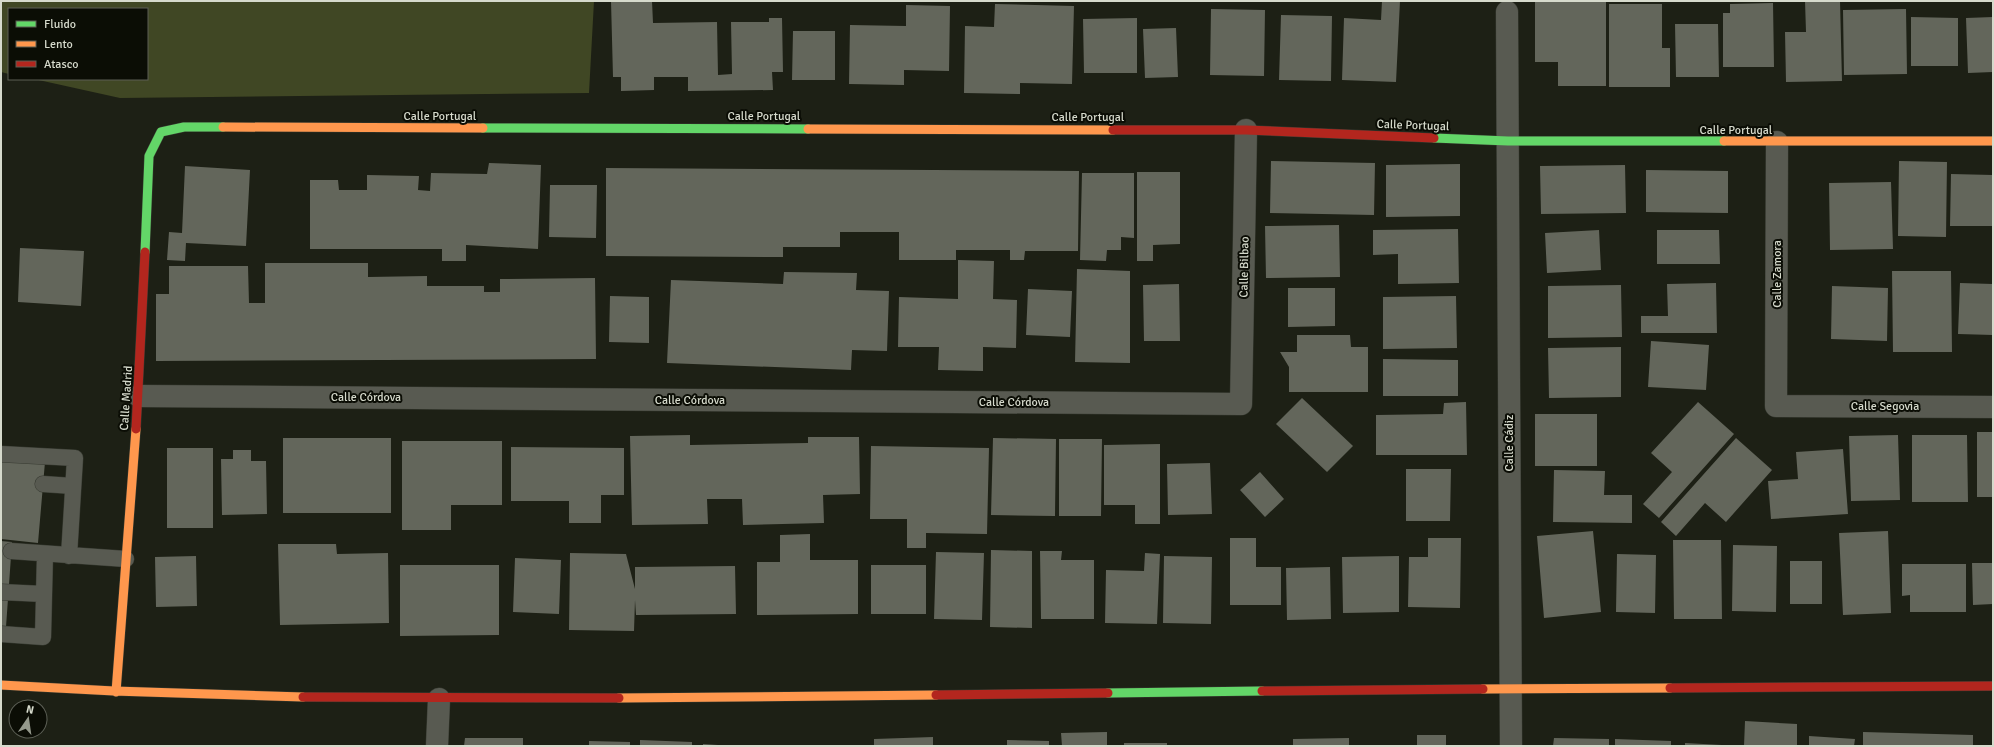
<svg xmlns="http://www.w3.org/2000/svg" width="1994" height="747" viewBox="0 0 1994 747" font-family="Signika,sans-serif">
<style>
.forest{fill:#404724}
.building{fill:#63665b}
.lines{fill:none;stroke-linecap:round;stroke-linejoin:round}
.lane-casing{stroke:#383b32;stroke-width:17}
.street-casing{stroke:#383b32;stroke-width:23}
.fast-casing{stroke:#383b32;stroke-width:10}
.slow-casing{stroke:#383b32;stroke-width:10}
.jam-casing{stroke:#383b32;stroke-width:10}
.lane{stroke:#585a51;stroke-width:16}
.street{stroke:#585a51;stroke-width:22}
.fast{stroke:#63d668;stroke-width:9}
.slow{stroke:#ff974d;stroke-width:9}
.jam{stroke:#b3261e;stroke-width:9}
.labels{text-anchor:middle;stroke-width:4;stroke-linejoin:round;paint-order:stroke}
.street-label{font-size:12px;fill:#d6dacc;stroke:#0b0d05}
</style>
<rect width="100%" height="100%" fill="#1d2015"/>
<path class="forest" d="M1,1H594L589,93L120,98L34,79H147V9H9V74L1,72Z"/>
<path class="building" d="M611,1H652L653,23L717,22L718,75L732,74L731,22H769V18H782L783,72H772L773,90L688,91V77H654V90L621,91V77H613Z
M1382,1H1400L1396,82L1342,80L1344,18L1381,20Z
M1535,1H1606V86H1558V62H1535Z
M1805,1H1840L1842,81L1786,82L1785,32H1806Z
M1773,3L1774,67H1723V13H1730V4Z
M995,4L1074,6L1072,84L1020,83V94L964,93L965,26L994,27Z
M1609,4H1662V48H1670V87H1609Z
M906,5L950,6L949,71L904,70V85L849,84L850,25L906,26Z
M1211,9L1265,10L1264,76L1210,75Z
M1906,9L1907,74L1844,75L1843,10Z
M1281,15L1332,16L1331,81L1279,80Z
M1911,17L1958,18V66H1911Z
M1993,17V72L1968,73L1966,18Z
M1137,18V73H1084L1083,19Z
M1675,24H1718L1719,77H1676Z
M1176,28L1178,77L1145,78L1143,29Z
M793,31H835V80H792Z
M1271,161L1375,163L1374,215L1270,213Z
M1899,161L1947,162L1946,237L1898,236Z
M489,163L541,165L538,249L466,245V261H442V249H310V180H338L339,190H367V175L419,176L418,190L430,191L431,173L487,174Z
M1460,164V216L1386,217V165Z
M1625,165L1626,213L1541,214L1540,166Z
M185,166L250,170L246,246L186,243L185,261L167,260L169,232L182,233Z
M606,168L1079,171L1078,251H1025L1024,260H1010V250H956V260H899V232H840V247H783V257L606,256Z
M1646,170L1728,171V213L1646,212Z
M1137,172H1180V244L1153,245V261H1137Z
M1082,173H1134V238L1121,237V250H1107L1106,261L1080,260Z
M1951,174L1993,175V226H1950Z
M1891,182L1893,249L1830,250L1829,183Z
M550,185H597L596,238L549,237Z
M1339,225L1340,277L1266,278L1265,226Z
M1458,229L1459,283L1398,284V254L1373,255V230Z
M1599,230L1601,270L1547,273L1545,233Z
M1657,230H1719L1720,264H1657Z
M20,248L84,251L81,306L18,302Z
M958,260L994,261L993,299L1017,300L1016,348L983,347V371L938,370L939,347H898L899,297L958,299Z
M265,263H368V277L427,276V286H484V292H500V279L595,278L596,359L156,361V294H169V266H248L249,303H265Z
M1077,269L1130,271V363L1075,362Z
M1892,271H1951L1952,352H1893Z
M784,272L857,273L856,290L889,291L887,351L852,350L851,370L667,363L671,280L783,284Z
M1716,283L1717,333H1641V316H1668L1667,284Z
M1960,283L1993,284V335L1958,334Z
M1179,284L1180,341H1144L1143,285Z
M1621,285L1622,337L1548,338V286Z
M1832,286L1888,288L1887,341L1831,339Z
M1288,288H1335V326L1288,327Z
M1028,289L1072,291L1070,337L1026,335Z
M610,296L649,297V343L609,342Z
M1456,296L1457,348L1383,349V297Z
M1297,335H1350L1351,347H1368V392H1289V367L1280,352H1297Z
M1651,341L1709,345L1706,390L1648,387Z
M1621,347V397L1549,398L1548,348Z
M1383,359L1458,360V396H1383Z
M1302,398L1353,446L1327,472L1276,424Z
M1466,402L1467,455H1376V415L1443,414L1444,403Z
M1698,402L1734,434L1659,518L1643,504L1672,472L1651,453Z
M1535,414H1597V466H1535Z
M1977,432H1993V497H1977Z
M690,435V445L808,443V437H859L860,494L823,495L824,523L743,525L742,499H707L708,524L632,525L630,436Z
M1898,435L1900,500L1851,501L1849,436Z
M1912,435H1967L1968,502H1912Z
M283,438H391V513H283Z
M993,438L1056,439L1055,516L991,515Z
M1736,438L1772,470L1726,522L1705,503L1676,536L1661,522Z
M1059,439H1102L1101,516H1059Z
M402,441H502V505H451V530H402Z
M1160,444V524H1135V505H1104V445Z
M871,446L989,448L987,534L926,533V548H907V519H870Z
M511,447L624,448V495H601V523H569V501H511Z
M167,448H213V528H167Z
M1843,449L1848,514L1771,519L1768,481L1798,479L1796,452Z
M233,450H251V461H266L267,514L222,515L221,459H233Z
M1,459L45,462L38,543L1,539Z
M1210,463L1212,514L1168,515L1167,464Z
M1406,469H1451L1450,521H1406Z
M1554,470L1605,471L1604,495H1632V523L1553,522Z
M1260,472L1284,499L1265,517L1240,490Z
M1593,531L1601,612L1544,618L1537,536Z
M1888,531L1891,613L1843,615L1839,533Z
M810,534V560H858V614L757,615V562H780V535Z
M1230,538H1256V567H1281V605H1230Z
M1428,538H1461L1460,608L1408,607L1409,557H1428Z
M1673,540H1721L1722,619H1674Z
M1,541L12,542L6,627H1Z
M278,544H336L337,554L388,553L389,623L280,625Z
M1733,545L1777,546L1776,612L1732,611Z
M991,550L1032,551V628L990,627Z
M1040,551H1062L1061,560H1094V619H1041Z
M936,552L984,553L982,620L934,619Z
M570,553L626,554L635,589V567L735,566L736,614L636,615L635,600L634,631L569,630Z
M1145,553L1160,554L1157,624L1105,623L1106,570L1144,571Z
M1617,554L1656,555L1655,613L1616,612Z
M196,556L197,606L156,607L155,557Z
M1164,556L1212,557L1211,624L1163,623Z
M1399,556V612L1343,613L1342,557Z
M515,558L561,560L559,614L513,612Z
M1790,561H1822V604H1790Z
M1972,563H1993V604L1973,605Z
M1902,564H1966V612H1910V595L1902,596Z
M400,565H499V635L400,636Z
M871,565H926V614H871Z
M1330,567L1331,619L1287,620L1286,568Z
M1745,721L1797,724V746H1744Z
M1107,732V746H1062L1061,733Z
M1863,732L1973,735V746H1863Z
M1417,735H1446V746H1417Z
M1809,736L1855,739L1854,746H1809Z
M933,737V746H874V739Z
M465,738H523V746H464Z
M1349,738V746H1293V739Z
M1554,738L1609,739V746H1553Z
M1615,739L1671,741V746H1615Z
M640,740L692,742V746H640Z
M1007,740L1049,741V746H1007Z
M589,741L630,742V746H589Z
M1124,743H1167V746H1124Z
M1685,743L1722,745V746H1685Z
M703,744L718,745V746H703Z"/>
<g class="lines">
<defs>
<path id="lane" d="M1,454L75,458L69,556
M43,484L73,486
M11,551L126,559
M1,592L44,594
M1,634L43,637L45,554"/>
<path id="street" d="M1507,12L1511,746
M1777,142L1776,406L1993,407
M139,396L1241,404L1246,130
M437,746L439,699"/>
<path id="fast" d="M483,128L808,129
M1434,138L1508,141H1724
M145,252L149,156L161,132L184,127H223
M1108,693L1262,691"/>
<path id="slow" d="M223,127L483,128
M808,129L1113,130
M1724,141H1993
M1,685L114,691L303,697
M1483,689L1670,688
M116,692L136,429
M619,698L936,695"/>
<path id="jam" d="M1113,130H1246L1434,138
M136,429L145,252
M1670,688L1993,686
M1262,691L1483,689
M936,695L1108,693
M303,697L619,698"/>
</defs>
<use href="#lane" class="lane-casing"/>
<use href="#street" class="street-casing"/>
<use href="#fast" class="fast-casing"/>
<use href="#slow" class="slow-casing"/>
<use href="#jam" class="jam-casing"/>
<use href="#lane" class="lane"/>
<use href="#street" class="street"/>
<use href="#fast" class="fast"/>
<use href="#slow" class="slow"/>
<use href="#jam" class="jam"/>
</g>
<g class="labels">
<g class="street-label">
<text x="440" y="120">Calle Portugal</text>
<text x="764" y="120">Calle Portugal</text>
<text x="1088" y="121">Calle Portugal</text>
<text transform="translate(1413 125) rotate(2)" y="4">Calle Portugal</text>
<text x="1736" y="134">Calle Portugal</text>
<text transform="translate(1244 267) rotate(-89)" y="4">Calle Bilbao</text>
<text transform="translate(1777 274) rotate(-90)" y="4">Calle Zamora</text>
<text x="366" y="401">Calle Córdova</text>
<text transform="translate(126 398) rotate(-86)" y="4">Calle Madrid</text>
<text x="690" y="404">Calle Córdova</text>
<text x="1014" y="406">Calle Córdova</text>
<text x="1885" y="410">Calle Segovia</text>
<text transform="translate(1509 443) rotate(-90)" y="4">Calle Cádiz</text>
</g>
</g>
<rect width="1994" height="747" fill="none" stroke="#d6dacc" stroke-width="4"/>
<rect x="8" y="8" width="140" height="72" fill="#0b0d05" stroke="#5c5f55"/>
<rect x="16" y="21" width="20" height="6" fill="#63d668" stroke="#5c5f55"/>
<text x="44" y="28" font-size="12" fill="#d6dacc">Fluido</text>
<rect x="16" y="41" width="20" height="6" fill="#ff974d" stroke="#5c5f55"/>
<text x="44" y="48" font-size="12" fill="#d6dacc">Lento</text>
<rect x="16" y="61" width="20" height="6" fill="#b3261e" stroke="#5c5f55"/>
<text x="44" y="68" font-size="12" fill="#d6dacc">Atasco</text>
<g transform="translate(28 719) rotate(13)"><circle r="19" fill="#0b0d05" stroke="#5c5f55"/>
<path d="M0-3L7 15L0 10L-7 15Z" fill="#95998c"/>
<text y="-6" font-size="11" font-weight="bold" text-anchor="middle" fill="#d6dacc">N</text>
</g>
</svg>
